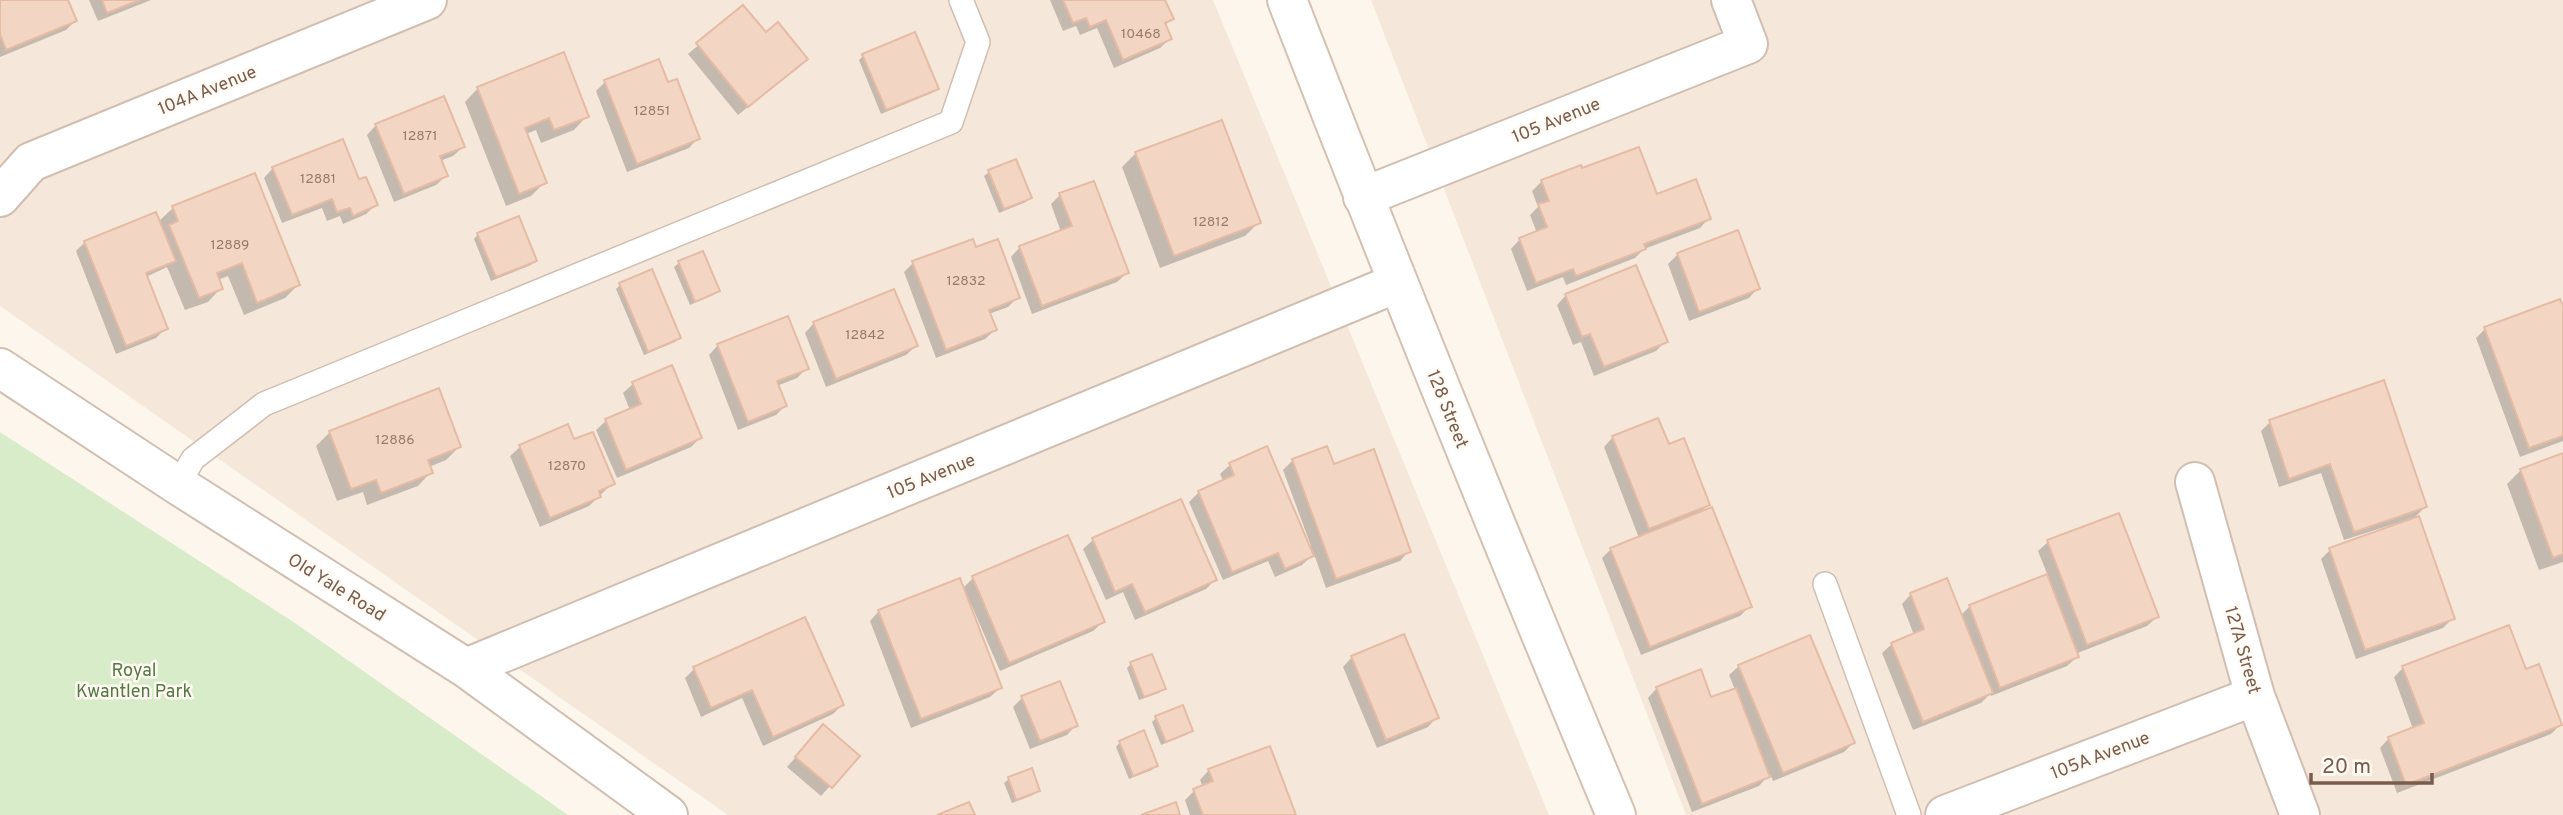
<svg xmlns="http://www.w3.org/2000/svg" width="2563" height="815" viewBox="0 0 2563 815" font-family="Overpass,sans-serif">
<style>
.residential{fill:#f5e8da}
.green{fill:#d8ecc9}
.shadow{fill:#0003}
.building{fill:#f3d5c3;stroke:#e6bba3;stroke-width:2}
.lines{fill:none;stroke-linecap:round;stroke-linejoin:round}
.lane-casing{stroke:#d1beb0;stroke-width:26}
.street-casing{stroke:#d1beb0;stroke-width:42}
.secondary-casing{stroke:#d6c0b0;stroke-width:42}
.lane{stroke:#fff;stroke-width:23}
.street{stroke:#fff;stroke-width:38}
.secondary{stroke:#fff;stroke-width:38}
.labels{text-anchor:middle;stroke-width:5;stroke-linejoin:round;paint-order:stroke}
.number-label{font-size:14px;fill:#987a6a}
.street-label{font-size:18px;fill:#7a5c4d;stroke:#fffaf3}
.park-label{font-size:18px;fill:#537a41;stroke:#fffaf3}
</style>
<rect width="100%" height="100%" fill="#fdf6ec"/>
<path class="residential" d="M0,0H1213L1549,815H728L0,306Z
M1371,0H2563V815H1686Z"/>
<path class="green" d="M0,432L295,623L568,815H0Z"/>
<path class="shadow" d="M0,0H67L75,21L66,30L0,57Z
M89,0H151L98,21Z
M1050,0H1164L1172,19L1164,26L1170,39L1160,48L1114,68L1097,28L1080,35L1076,26L1063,31Z
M743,7L796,68L738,115L688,54Z
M863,56L937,89L932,93L881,114L859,60Z
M605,82L667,84L698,138L689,148L627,172L596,91Z
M478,88L587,116L574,130L541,143L536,130L526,134L545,182L531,196L506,206L465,102Z
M376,125L463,147L453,156L440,161L446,176L436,185L394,202L367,135Z
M1136,153L1259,222L1245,236L1160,268L1122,167Z
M1015,161L1030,197L1026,202L999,213L984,176L989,172Z
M273,168L358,182L376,205L366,214L343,224L340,216L327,221L322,208L282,223L264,178Z
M1581,170L1656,197L1709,218L1700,228L1644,249L1635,258L1566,285L1563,277L1527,291L1511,249L1520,239L1537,233L1530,215L1538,207L1532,191L1542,181Z
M1060,195L1127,273L1117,282L1032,314L1011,257L1020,247L1061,232L1051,204Z
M173,208L298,285L285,298L244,315L228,276L218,280L221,288L208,302L185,310L167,267L146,277L166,328L156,338L116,354L76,251L85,242L158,222Z
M1737,232L1758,288L1749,298L1689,321L1668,264L1677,255Z
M478,234L535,260L531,265L491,281L474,239Z
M975,250L1018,297L1008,307L989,314L995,330L985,339L936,358L904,272L913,263Z
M679,263L718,291L713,295L690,305L674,267Z
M620,285L679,338L675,342L644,355L616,289Z
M1566,295L1666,341L1656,351L1594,376L1581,342L1573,345L1557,305Z
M2563,311V441L2520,457L2476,338L2485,329Z
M814,323L916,346L906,355L826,387L805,333Z
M718,345L807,368L797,378L777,386L785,406L776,415L738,430L709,355Z
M671,367L700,438L691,447L617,478L596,430L606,421L630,410L623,393L633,384Z
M2270,422L2425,507L2411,521L2453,618L2443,628L2356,659L2321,559L2330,550L2398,526L2397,523L2344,540L2321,473L2279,487L2261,431Z
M567,426L573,442L613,483L589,506L540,527L510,456L520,447Z
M330,432L459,447L446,460L429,467L431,472L418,486L367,505L363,492L337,501L316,446Z
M1613,437L1668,447L1708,505L1698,515L1750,606L1740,616L1641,655L1602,558L1611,549L1639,538L1604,447Z
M2563,455V562L2539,570L2507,484L2521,470Z
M1293,460L1333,466L1409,551L1400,561L1326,588L1314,554L1302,565L1275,577L1268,561L1223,580L1189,502L1199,492L1224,482L1220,474L1230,465L1308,547L1311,546L1283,470Z
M1180,501L1215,580L1206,589L1135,620L1123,592L1106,600L1083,549L1093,540Z
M2118,515L2157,617L2147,626L2075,654L2077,657L2067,666L1991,696L1990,694L1981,703L1913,730L1882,653L1892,644L1914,635L1902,604L1911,594L1960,616L1970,606L2048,576L2038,551L2048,542Z
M973,578L1103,622L1093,631L1000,671L971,604L968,605L1000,688L990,697L911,728L870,621L879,611L962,589Z
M1352,657L1437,717L1428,727L1377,748L1343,667Z
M1131,664L1164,688L1159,693L1139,700L1127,668Z
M1739,666L1853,743L1844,752L1773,781L1770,774L1759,786L1692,812L1648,698L1657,688L1710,699L1735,690L1729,675Z
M2403,668L2525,671L2560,725L2551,734L2397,793L2380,748L2389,738L2413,729L2394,677Z
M694,669L842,705L833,714L763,746L742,698L701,717L685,678Z
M1022,698L1076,725L1067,735L1030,749L1013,707Z
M1156,718L1191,730L1186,735L1161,745L1152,722Z
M814,736L857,756L821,796L787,767Z
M1120,742L1156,765L1152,770L1129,779L1116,747Z
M1209,770L1294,815H1190L1185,800L1194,791L1203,787L1200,780Z
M1030,771L1038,791L1033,795L1012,803L1004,783L1009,779Z"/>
<path class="building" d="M0,0H68L77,21L6,50L0,34Z
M102,0H140L107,13Z
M1063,0H1165L1174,19L1165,23L1172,39L1123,60L1106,20L1090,27L1086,18L1073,23Z
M743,5L766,32L778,22L808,59L748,107L696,43Z
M915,32L939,89L886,110L862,54Z
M564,52L589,117L554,130L549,118L525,128L547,183L519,194L477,87Z
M659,59L668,82L677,79L700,139L637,164L604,80Z
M444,96L465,147L440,156L448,176L404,194L375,124Z
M1222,120L1261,223L1174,256L1135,152Z
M343,139L359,179L366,177L378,205L353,216L350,208L337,212L332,199L292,215L272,167Z
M1639,147L1657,194L1696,179L1711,219L1644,244L1646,249L1576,276L1573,269L1536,283L1519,238L1547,227L1538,204L1549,201L1541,180L1581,165L1582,168Z
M1016,159L1032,198L1004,209L988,170Z
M255,173L300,285L257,303L242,263L217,273L223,289L199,298L169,225L178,221L172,206Z
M1094,181L1129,273L1042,306L1019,246L1072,226L1059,193Z
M156,212L176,261L146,273L168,329L126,346L84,241Z
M519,216L537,261L496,277L477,233Z
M1738,230L1760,289L1699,312L1677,253Z
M973,239L976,247L998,239L1020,298L989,310L997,330L946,350L912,261Z
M703,251L720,291L695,302L678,261Z
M1636,265L1668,342L1604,367L1590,334L1582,337L1565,294Z
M652,269L681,338L648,352L619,283Z
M894,289L918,346L836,379L813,322Z
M2560,299L2563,306V436L2529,448L2484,327Z
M788,316L809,369L777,381L787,406L748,422L717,344Z
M672,365L702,438L626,470L605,419L641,404L632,382Z
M2384,380L2427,507L2354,532L2330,464L2289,479L2269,420Z
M439,388L461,447L428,460L433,473L381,493L376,480L351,489L329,431Z
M1658,418L1669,444L1684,438L1710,505L1649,529L1612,436Z
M568,424L574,439L593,432L615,484L599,491L601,497L550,518L519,445Z
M1267,446L1314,556L1285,569L1278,553L1232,572L1198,491L1234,475L1229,463Z
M1327,446L1334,464L1374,449L1411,552L1336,579L1292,459Z
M2563,453V554L2553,558L2520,469Z
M1181,499L1217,580L1145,612L1132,584L1115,592L1092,538Z
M1712,507L1752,607L1650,647L1610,548Z
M2119,513L2159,617L2087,645L2047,540Z
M2419,516L2455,619L2365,650L2329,548Z
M1068,535L1105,622L1009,663L972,576Z
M2047,574L2079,657L2000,688L1969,605Z
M960,578L1002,688L921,719L878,610Z
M1947,578L1993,693L1923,722L1891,643L1924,629L1910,593Z
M805,617L844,705L773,737L752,690L711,708L693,667Z
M2509,625L2526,669L2539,664L2562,725L2406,785L2388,737L2424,723L2402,666Z
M1404,634L1439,718L1386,740L1351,656Z
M1810,635L1855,743L1783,773L1738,665Z
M1152,654L1166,689L1144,697L1130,662Z
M1701,669L1711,697L1736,688L1770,777L1702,804L1656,687Z
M1060,681L1078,726L1040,741L1021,696Z
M1183,705L1193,731L1166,742L1155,716Z
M823,724L860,756L832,788L795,757Z
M1144,730L1158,766L1133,776L1119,741Z
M1270,746L1296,815H1203L1193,789L1213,781L1208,769Z
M1032,768L1040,791L1016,800L1008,777Z
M969,802L975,815H937Z
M1176,802L1180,815H1141Z"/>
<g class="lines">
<defs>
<path id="lane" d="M178,485L193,459L264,404L951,122L978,42L961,0
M1825,584L1909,815"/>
<path id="street" d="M0,197L31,162L427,0
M1363,197L1748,44L1731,0
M0,368L178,485L466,668L668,815
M2195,482L2255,696L2300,815
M466,668L1397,283
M1945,815L2255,696"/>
<path id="secondary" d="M1287,0C1393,273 1503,545 1616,815"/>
</defs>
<use href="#lane" class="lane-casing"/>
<use href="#street" class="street-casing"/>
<use href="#secondary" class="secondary-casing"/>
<use href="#lane" class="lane"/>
<use href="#street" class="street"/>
<use href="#secondary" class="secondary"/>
</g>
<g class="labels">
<g class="number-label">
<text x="1141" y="38">10468</text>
<text x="652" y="115">12851</text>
<text x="420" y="140">12871</text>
<text x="318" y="183">12881</text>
<text x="1211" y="226">12812</text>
<text x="230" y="249">12889</text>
<text x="966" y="285">12832</text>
<text x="865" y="339">12842</text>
<text x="395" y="444">12886</text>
<text x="567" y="470">12870</text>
</g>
<g class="street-label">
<text transform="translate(207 90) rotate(-22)" y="6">104A Avenue</text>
<text transform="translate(1556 120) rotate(-22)" y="6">105 Avenue</text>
<text transform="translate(1448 409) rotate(68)" y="6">128 Street</text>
<text transform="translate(931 476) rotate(-22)" y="6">105 Avenue</text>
<text transform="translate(337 587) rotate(32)" y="6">Old Yale Road</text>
<text transform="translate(2243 650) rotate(74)" y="6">127A Street</text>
<text transform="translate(2100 755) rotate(-21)" y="6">105A Avenue</text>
</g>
<g class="park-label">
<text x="134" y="676">Royal<tspan x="134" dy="21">Kwantlen Park</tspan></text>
</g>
</g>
<path d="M2311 773v10h121v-10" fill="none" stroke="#7a5c4d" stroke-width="3.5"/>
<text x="2322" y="773" font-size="21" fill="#7a5c4d" stroke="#fffaf3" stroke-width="5" paint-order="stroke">20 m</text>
</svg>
